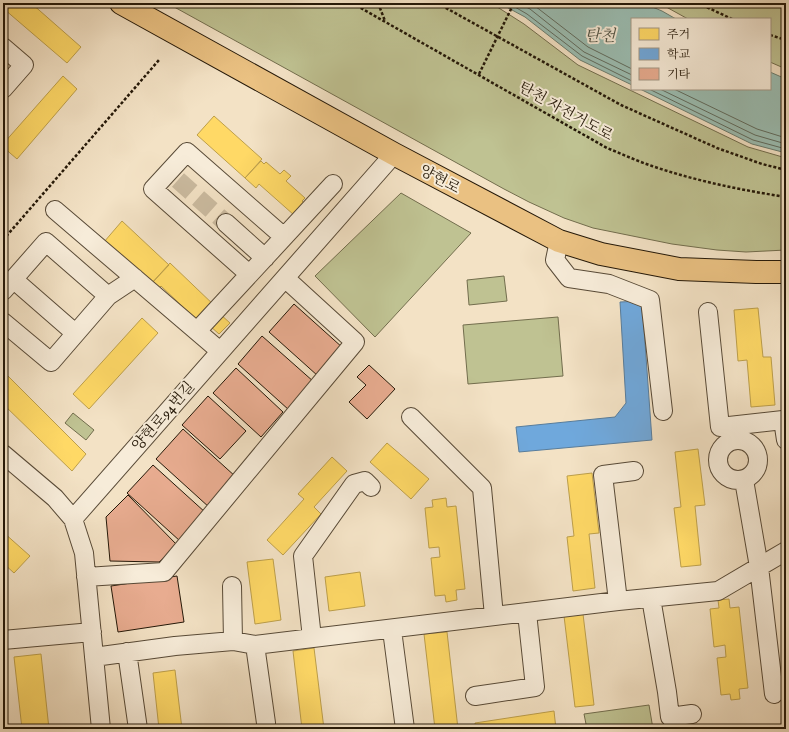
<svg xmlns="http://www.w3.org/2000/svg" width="789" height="732" viewBox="0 0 789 732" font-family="'IM FELL English','Noto Serif KR',serif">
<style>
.green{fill:#bfc292;stroke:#726d4d}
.water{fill:#9bbeb3;stroke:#6b7c6f}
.homes{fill:#ffd966;stroke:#bd9f4a}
.schools{fill:#6fa8dc;stroke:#587d9c}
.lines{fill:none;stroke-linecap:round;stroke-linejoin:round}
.shore{stroke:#606b5e;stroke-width:1}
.building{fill:#e8ac90;stroke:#241808}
.minor-tunnel{stroke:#caba9f;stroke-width:18;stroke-dasharray:18 9;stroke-linecap:butt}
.minor-casing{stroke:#584a37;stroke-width:20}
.major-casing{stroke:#241808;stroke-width:24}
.path{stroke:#241808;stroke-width:2.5;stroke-dasharray:3 2;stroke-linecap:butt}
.minor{stroke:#f7ecd9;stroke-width:18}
.major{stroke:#eac182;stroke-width:22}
.labels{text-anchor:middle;stroke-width:4;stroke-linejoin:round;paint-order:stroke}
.street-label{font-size:15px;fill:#241808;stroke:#f7ecd9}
.water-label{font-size:16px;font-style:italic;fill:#4e5244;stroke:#f7ecd9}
</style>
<rect width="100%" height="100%" fill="#f3e2c5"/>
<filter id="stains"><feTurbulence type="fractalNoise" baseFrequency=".005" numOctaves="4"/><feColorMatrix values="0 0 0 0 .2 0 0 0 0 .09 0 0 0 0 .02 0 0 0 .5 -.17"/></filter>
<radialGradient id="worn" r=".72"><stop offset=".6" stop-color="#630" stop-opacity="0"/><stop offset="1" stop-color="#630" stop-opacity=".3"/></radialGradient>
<path class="green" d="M167,3H491L524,24L578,65L748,147L786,158V250L746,252L717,250L672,244L593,228L564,218L529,202L504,189Z
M659,3H786V69L770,62V19H688Z
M401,193L471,233L375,337L315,276Z
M504,276L507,301L469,305L467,280Z
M558,317L563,376L468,384L463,325Z
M73,413L94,430L86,440L65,423Z
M649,705L653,729H587L584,714Z"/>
<path class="water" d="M499,3H643L662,11L676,19H632V85L580,60L525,17Z
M770,72L786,79V153L752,144L640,89H770Z"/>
<path class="homes" d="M9,3H31L81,47L67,63L4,9Z
M63,76L77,89L17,159L3,147V144Z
M214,116L262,159L245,178L197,135Z
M261,161L264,164L266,162L280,174L284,170L291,176L286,181L305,198L302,201L304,203L294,215L259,184L256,188L245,178Z
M122,221L169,265L151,284L104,242Z
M170,263L217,308L201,324L161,286L157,290L151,284Z
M758,308L763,357H771L775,405L751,407L747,360L738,361L734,310Z
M220,314L230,323L219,334L210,326Z
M142,318L158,333L89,409L73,394Z
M3,371L86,454L72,471L3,404Z
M387,443L429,479L411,499L370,462Z
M698,449L705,505L695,506L701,565L681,567L674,508L681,507L675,452Z
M332,457L347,471L314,507L321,514L283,555L267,540L304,499L298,494Z
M592,473L599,533L589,534L595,588L573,591L567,537L574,536L567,476Z
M446,498L447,507L456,506L465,589L456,590L457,600L446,602L445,595L435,596L431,558L440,557L439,547L429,548L425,508L433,507L432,500Z
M3,532L30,556L14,573L3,563Z
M273,559L281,620L255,624L247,562Z
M360,572L365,606L329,611L325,577Z
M729,599L730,608L739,607L748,688L739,689L740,699L731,700L730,694L721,695L717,658L726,657L725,645L714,647L710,609L719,608L718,600Z
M583,614L594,705L575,707L564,616Z
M447,632L458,729H435L424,634Z
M314,648L324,729H302L293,651Z
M41,654L49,729H22L14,657Z
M175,670L182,729H159L153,673Z
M554,711L556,729H475V723Z"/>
<path class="schools" d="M642,301L652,440L519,452L516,427L615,417L626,403L620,302Z"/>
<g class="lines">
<path class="shore" d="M508,3L527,14L582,56L632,81
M518,3L530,9L584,52L632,75
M531,3L588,47L632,69
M649,89L753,140L786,149
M660,89L755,135L786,144
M674,89L757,129L786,138"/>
</g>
<path class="building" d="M294,304L343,348L318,376L269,332Z
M262,336L314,382L289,410L238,364Z
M369,365L395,389L367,419L349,402L366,385L357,377Z
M236,368L283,412L261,437L213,393Z
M208,396L246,431L220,459L182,425Z
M183,429L236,477L210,508L156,459Z
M153,465L206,513L180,541L127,493Z
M128,495L178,546L159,562L110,561L106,517Z
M177,576L184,622L118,632L111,586Z"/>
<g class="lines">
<path class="minor-tunnel" d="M178,180L226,223"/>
<defs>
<path id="minor" d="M3,47L24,65L3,89
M55,210L220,351
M226,223L265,258
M559,241L555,260L569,278L609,284L650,300L663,411
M249,274L153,189L187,152L284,237
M13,279L75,333
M3,291L46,242L108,296
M708,312L720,427L783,420L786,440
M3,322L51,362L108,296L135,278
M197,331L333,184
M411,417L482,488L494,616
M718 460a20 20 0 1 1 40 0a20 20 0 1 1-40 0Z
M3,454L55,498L73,519
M744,480L759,567L774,694
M86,577L164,572L355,342L285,278
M232,586L233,641
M651,598L667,692L670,717L692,714
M618,601L603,475L634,471
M392,630L405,729
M312,638L303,556L354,484L365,481L371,487
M3,640L92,632
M255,645L266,723
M127,652L138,729
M94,657L175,646L233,641L255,645L618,601L718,591L786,551
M475,696L535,687L527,613
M101,729L84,553L73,519L394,154"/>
<path id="major" d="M121,3L394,154L559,241L601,254L679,269L756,272H786"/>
</defs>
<use href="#minor" class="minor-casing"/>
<use href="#major" class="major-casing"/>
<path class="path" d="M352,3L607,148C622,154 637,161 652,166C696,181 741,190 786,197
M378,3L385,21
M437,3L621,105L717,148L762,164L786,170
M698,3L732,19
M770,35L786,40
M479,74L514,3
M3,240L159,60"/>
<use href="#minor" class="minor"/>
<use href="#major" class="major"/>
</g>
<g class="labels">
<g class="street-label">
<text transform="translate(566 111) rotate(29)" y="5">탄천 자전거도로</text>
<text transform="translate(440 179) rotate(28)" y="5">양현로</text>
<text transform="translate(163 416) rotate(-49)" y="5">양현로94번길</text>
</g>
<g class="water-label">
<text x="600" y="41">탄천</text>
</g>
</g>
<rect width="789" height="732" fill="none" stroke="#f3e2c5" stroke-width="16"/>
<rect x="4" y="4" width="781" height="724" fill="none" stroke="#241808" stroke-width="2"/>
<rect x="8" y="8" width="773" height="716" fill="none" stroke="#241808"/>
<rect x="631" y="18" width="140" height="72" fill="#f7ecd9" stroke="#a39785"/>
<rect x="639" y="28" width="20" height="12" fill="#ffd966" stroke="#a39785"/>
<text x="667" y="38" font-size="12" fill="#241808">주거</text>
<rect x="639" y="48" width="20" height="12" fill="#6fa8dc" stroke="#a39785"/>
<text x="667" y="58" font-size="12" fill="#241808">학교</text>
<rect x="639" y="68" width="20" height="12" fill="#e8ac90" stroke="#a39785"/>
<text x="667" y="78" font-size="12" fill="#241808">기타</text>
<rect width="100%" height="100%" filter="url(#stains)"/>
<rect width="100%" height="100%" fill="url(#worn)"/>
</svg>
